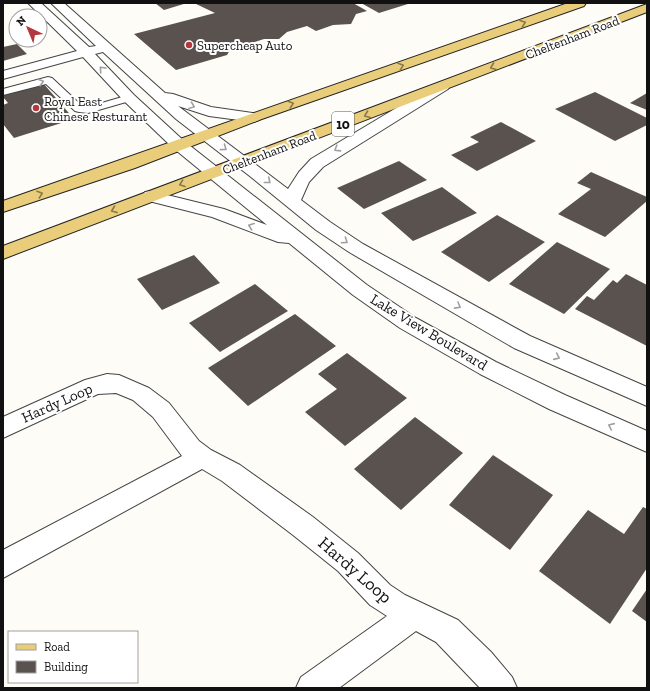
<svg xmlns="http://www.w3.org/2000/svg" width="650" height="691" viewBox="0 0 650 691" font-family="'Zilla Slab',serif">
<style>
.building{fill:#59524e}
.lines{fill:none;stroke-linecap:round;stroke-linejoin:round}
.lane-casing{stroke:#444;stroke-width:2}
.street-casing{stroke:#444;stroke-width:2}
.primary-casing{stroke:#222;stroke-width:2}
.lane{fill:#fff;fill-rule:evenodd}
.street{fill:#fff;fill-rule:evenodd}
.primary{fill:#e9cd7b;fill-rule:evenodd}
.oneway{stroke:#88784b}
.oneway2{stroke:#a0a0a0}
.poi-dot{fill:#b3373e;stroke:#fff;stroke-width:1.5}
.labels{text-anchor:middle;stroke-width:4;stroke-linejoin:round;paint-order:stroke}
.far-street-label{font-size:13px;fill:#111;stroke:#fff}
.far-poi-label{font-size:13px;fill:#111;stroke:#fff;text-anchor:start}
.shield{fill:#fff;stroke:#585858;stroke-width:1}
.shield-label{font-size:14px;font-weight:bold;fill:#111}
.street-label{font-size:15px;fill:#111;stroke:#fff}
.near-street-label{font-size:18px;fill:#111;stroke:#fff}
</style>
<rect width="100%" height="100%" fill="#fefcf6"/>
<path class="building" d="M155,3H187L164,10Z
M194,3H353L367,11L356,14L351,24L333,25L316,31L307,26L287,32L279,39H264L230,50L227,55L176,70L134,34L215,13Z
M361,3H411L379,13Z
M17,44L27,54L3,61V47Z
M43,83L74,119L14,138L3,124V105L8,103L3,97V94Z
M595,92L647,118V125L615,141L555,109Z
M647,93V110L630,103Z
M501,122L536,141L477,171L451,155L479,142L470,137Z
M399,161L427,180L364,209L337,188Z
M591,172L647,197V201L605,237L558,214L591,189L577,183Z
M442,187L477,213L413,241L381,213Z
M497,215L545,242L489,282L441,252Z
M557,242L610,269L564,314L509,284Z
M194,255L220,283L162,310L137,279Z
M626,274L647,285V346L575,309L587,296L594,300L613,280L617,283Z
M255,284L288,311L220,352L189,323Z
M295,314L336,346L248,406L208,368Z
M347,353L407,398L345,446L305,412L337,389L318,374Z
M415,417L463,453L401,510L354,469Z
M493,455L553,495L510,550L449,505Z
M643,507L647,509V568L610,624L539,571L588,510L624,534Z
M647,589V622L632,611Z"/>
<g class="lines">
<defs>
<path id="lane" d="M48,77L52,78L82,106L88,107L129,95L134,98L133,100L88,113L79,112L75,111L46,84L3,95V89Z"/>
<path id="street" d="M28,3H41L89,47L96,46L51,3H64L165,93L173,94L211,107L259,114L262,117L259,120L254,122L209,116L178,106L288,189L299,172L311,159L438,83H448L450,86L448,89L323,167L309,182L301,200L330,222L363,244L530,336L647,387V406L514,348L349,252L316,230L251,177L176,119L103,52L95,54L134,95L184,141L367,285L416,318L496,362L565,395L647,431V452L549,409L480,374L400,328L353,295L289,243L278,242L212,217L145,200L142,196L145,192L151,191L224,209L267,225L172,147L124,101L83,57L3,79V71L77,51Z
M107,374L119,375L149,388L169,403L199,441L211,450L240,465L313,517L358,553L390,585L405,595L458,620L491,652L512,677L517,688H480L436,642L416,631L339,688H296L301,677L387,616L370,605L338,571L293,535L222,481L202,469L3,578V550L182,456L153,417L133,400L116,393L98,394L3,438V417L85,380Z"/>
<path id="primary" d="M568,3H586L584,6L259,120L135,168L3,212V201Z
M647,4V12L3,259V246Z"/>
</defs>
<use href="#lane" class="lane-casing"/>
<use href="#street" class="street-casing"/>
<use href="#primary" class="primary-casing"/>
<use href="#lane" class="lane"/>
<use href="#street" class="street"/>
<use href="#primary" class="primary"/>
</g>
<defs><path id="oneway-chevron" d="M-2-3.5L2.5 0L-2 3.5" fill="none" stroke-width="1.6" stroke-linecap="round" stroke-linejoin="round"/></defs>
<g class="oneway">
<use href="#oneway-chevron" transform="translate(523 23) rotate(-20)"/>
<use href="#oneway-chevron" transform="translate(401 66) rotate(-19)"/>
<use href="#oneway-chevron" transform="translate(493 67) rotate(159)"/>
<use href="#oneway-chevron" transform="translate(291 104) rotate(-19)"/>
<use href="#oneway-chevron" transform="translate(367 115) rotate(159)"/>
<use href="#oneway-chevron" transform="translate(182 184) rotate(160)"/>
<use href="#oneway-chevron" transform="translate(40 194) rotate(-19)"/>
<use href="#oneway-chevron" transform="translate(114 210) rotate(159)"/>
</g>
<g class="oneway2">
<use href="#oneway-chevron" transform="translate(102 69) rotate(-133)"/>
<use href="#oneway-chevron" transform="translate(41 82) rotate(-16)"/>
<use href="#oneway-chevron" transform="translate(192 106) rotate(20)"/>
<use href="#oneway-chevron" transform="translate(224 148) rotate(36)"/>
<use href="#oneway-chevron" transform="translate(337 149) rotate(148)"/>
<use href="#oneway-chevron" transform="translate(268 181) rotate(39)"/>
<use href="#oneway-chevron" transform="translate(251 226) rotate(-160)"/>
<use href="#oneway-chevron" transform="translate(345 241) rotate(34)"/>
<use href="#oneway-chevron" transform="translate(458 306) rotate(29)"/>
<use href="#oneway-chevron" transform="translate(557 357) rotate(24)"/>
<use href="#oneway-chevron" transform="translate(611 426) rotate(-156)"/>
</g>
<g class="poi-dot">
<circle cx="189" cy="45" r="4"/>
<circle cx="36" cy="108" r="4"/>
</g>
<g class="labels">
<g class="far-street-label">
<text transform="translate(572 37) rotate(-21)" y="5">Cheltenham Road</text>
<text transform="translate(269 152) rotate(-21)" y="5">Cheltenham Road</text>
</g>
<g class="far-poi-label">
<text x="197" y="50">Supercheap Auto</text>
<text x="44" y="106">Royal East<tspan x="44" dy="15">Chinese Resturant</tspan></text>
</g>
<rect class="shield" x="332" y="112" width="22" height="24" rx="3"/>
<g class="shield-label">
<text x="343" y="129">10</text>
</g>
<g class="street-label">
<text transform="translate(429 332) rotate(31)" y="5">Lake View Boulevard</text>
<text transform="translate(57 403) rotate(-24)" y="5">Hardy Loop</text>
</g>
<g class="near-street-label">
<text transform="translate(355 570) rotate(41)" y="6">Hardy Loop</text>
</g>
</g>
<rect width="650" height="691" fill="none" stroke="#111111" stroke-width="8"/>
<rect x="8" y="631" width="130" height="52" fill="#ffffff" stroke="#a0a0a0"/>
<rect x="16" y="644" width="20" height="6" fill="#e9cd7b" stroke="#a0a0a0"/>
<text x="44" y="651" font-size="12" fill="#111111">Road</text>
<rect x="16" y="661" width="20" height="12" fill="#59524e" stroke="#a0a0a0"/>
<text x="44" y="671" font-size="12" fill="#111111">Building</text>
<g transform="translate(28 28) rotate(316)"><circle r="19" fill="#ffffff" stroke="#a0a0a0"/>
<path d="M0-3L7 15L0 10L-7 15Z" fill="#b3373e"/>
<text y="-6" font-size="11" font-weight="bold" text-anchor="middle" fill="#111111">N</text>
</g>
</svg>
